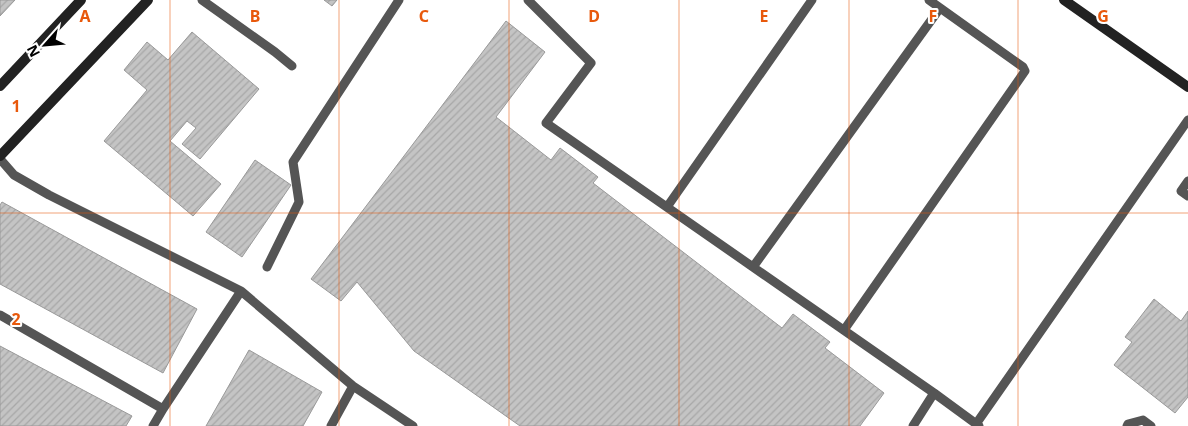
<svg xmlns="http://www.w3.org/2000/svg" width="1188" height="426" viewBox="0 0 1188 426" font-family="'Noto Sans',sans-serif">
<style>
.building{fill:url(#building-hatch);stroke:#999}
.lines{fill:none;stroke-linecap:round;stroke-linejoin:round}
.service{stroke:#555;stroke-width:9}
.secondary{stroke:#222;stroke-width:10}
.grid{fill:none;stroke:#e8590c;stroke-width:1;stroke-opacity:0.55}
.grid-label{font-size:16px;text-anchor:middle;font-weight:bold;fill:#e8590c;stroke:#fff;stroke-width:4;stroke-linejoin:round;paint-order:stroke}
</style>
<defs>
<pattern id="building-hatch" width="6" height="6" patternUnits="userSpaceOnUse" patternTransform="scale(1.25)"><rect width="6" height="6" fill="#c4c4c4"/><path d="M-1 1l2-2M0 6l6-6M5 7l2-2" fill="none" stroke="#a7a7a7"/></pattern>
</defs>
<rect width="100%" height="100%" fill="#fff"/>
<path class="building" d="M0,0H15L0,16Z
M324,0H337L332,6Z
M506,21L545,52L496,117L551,160L560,148L598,177L593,183L782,328L793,314L830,342L825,348L884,393L860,426H520L414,351L357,282L341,301L311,279Z
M192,32L259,89L200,159L182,144L196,128L187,121L170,141L221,184L193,216L104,141L147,90L124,70L147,42L168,60Z
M255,160L291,185L242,257L206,232Z
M2,202L197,309L163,373L0,284V205Z
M1154,299L1181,321L1188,311V397L1175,413L1114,365L1132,342L1125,337Z
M0,346L132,416L126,426H0Z
M249,350L322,392L303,426H206Z"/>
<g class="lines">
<path class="service" d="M202,0L275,52L292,66
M528,0L591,63L546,123L934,393L979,426
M0,159L14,175L49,195L241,291L353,386L413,426
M1188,181L1181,191L1188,196
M667,207L812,0
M267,267L299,202L293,162L399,0
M753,267L940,8
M0,315L163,409
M844,330L1025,71L1023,67L929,0
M976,424L1188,120
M153,426L163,409L241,291
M331,426L353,386
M913,426L934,393
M1127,426L1128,424L1143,420L1151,426"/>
<path class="secondary" d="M1064,0L1188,87
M0,86L81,0
M0,156L148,0"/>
</g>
<path class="grid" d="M170,0V426M339,0V426M509,0V426M679,0V426M849,0V426M1018,0V426M0,213H1188"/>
<g class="grid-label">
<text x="85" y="22">A</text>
<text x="255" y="22">B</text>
<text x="424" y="22">C</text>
<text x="594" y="22">D</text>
<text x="764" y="22">E</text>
<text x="933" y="22">F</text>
<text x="1103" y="22">G</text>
<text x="16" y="112">1</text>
<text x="16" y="325">2</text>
</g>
<g transform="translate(45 45) rotate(243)" stroke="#ffffff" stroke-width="4" paint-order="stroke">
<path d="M0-4L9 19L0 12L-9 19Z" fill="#000000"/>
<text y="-8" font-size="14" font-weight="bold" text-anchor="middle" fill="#000000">N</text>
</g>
</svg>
